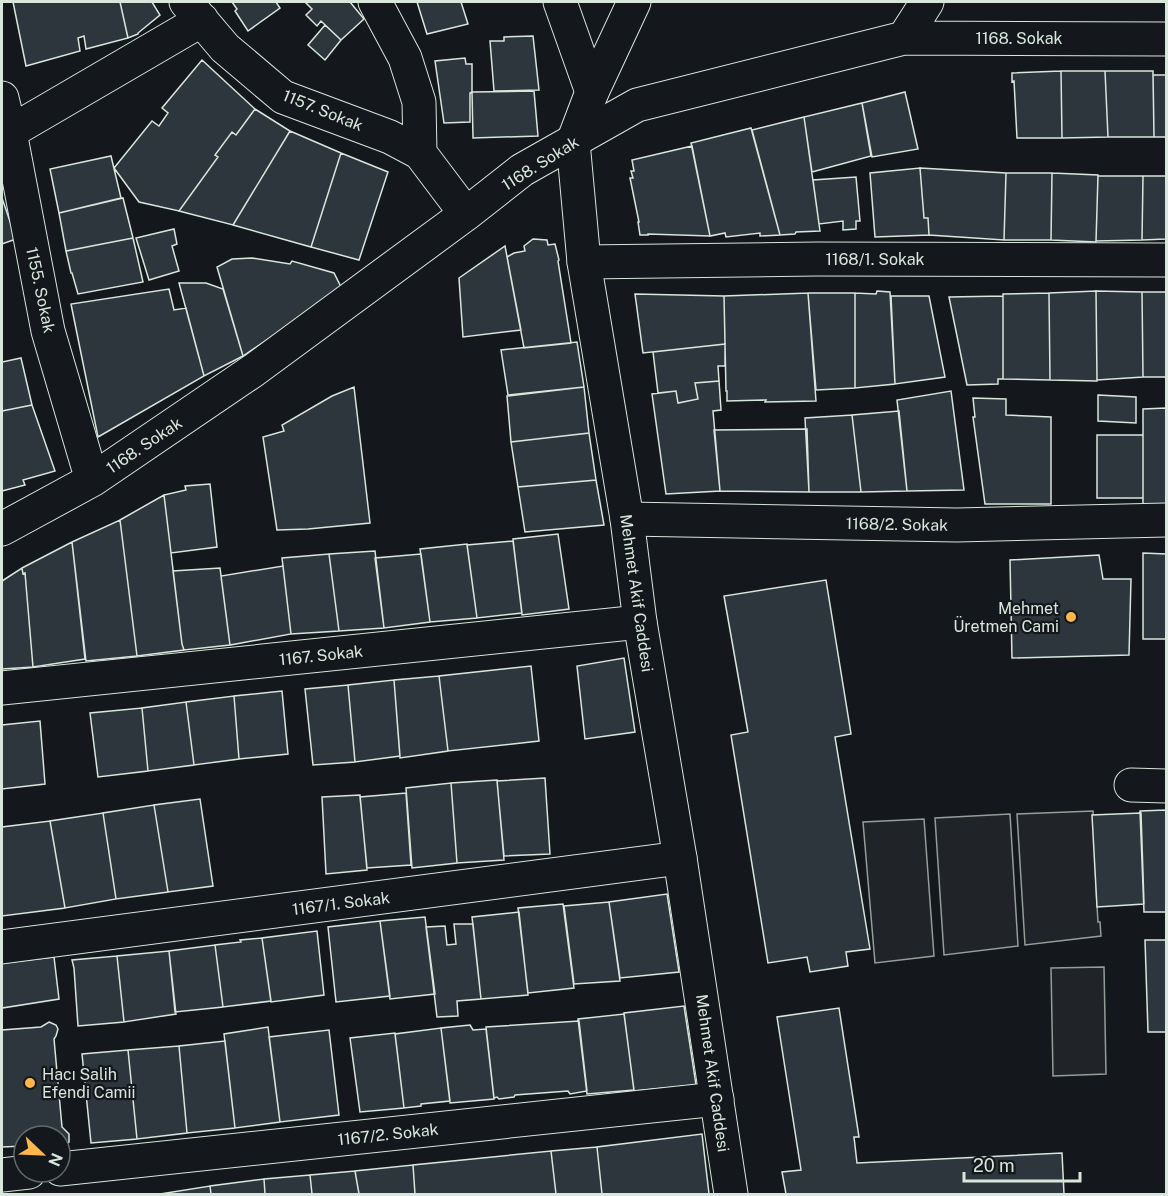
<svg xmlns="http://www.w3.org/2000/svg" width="1168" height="1196" viewBox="0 0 1168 1196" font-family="'Public Sans',sans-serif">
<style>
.green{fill:#202428;stroke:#939e99;stroke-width:1.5}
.building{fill:#2c363c;stroke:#d8e6dc;stroke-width:1.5}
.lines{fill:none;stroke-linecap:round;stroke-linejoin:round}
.minor-casing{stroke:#d8e6dc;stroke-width:35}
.secondary-casing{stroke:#d8e6dc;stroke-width:35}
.minor{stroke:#14181c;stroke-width:33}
.secondary{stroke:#14181c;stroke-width:33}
.poi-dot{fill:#ffb74d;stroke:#14181c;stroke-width:2}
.labels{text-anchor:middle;stroke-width:4.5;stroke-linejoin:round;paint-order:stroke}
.street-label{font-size:16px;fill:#d8e6dc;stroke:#14181c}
.poi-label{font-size:16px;fill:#d8e6dc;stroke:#14181c;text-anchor:end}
</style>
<rect width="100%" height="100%" fill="#14181c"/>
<path class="green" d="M1093,811L1097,906L1098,922H1100L1101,936L1025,945L1017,814Z
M1010,814L1018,946L944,955L935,818Z
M924,819L934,956L875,963L863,822Z
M1104,967L1106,1074L1053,1076L1051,968Z"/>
<path class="building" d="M13,2H120L128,38L86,49L84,36L78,38L80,51L26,66Z
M120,2H152L160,15L138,33V34L128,38Z
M232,2H276L280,8L248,31L235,11L237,9Z
M305,2H350L364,19L341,40L321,21L317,26L306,15L312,9Z
M417,2H461L468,24L427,34Z
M325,25L341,40L325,60L308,45Z
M533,36L539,90L494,91L490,41H504V37Z
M465,58L466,64H472V92L470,93V122L444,123L435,61Z
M202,60L255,109L236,135L232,132L215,155L218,157L179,211L139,202L114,168L152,121L159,126L168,113L162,108Z
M1061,71H1105L1108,137L1062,138Z
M1061,71L1062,138H1017L1014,81L1012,82V73Z
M1105,71H1153L1154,137H1108Z
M1153,75H1166V137H1154Z
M534,91L538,136L473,138L472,92Z
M905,92L918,149L872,157L862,103Z
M862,103L871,156L812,172L804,117Z
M255,109L290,131L233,225L179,211L218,157L215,155L232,132L236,135Z
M804,117L820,231L796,232L795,234L780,235L752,130Z
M751,128L780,235L760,236V233L726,237L725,233L710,236L691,143Z
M290,131L341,153L311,247L233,225Z
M692,146L710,236L648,234V235H640L638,222H639L630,178H633L631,171H634L632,160Z
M341,153L388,172L359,260L311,247Z
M111,156L121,198L59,213L50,169Z
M920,168L924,218H928L929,235L875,237L870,173Z
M920,168L1006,173L1004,240L929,235L928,218H924Z
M1006,173H1052L1051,240H1004Z
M1052,173L1098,175L1096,242L1051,240Z
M1098,176H1143L1142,240L1096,241Z
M1143,176H1166V239L1142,240Z
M856,177L860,221H856V229L843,230V221L819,224L813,180Z
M2,198L16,239L2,244Z
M123,198L133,238L66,251L59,213Z
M174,229L177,244L172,246L179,271L149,280L136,238Z
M133,238L143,282L78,294L72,273H71L66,251Z
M533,239L547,240L548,245L555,244L559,260L558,261L571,343L524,348L507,257L514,253L525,251L524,246Z
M505,246L521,330L463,337L459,278Z
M252,258L290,264L292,261L334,273L342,289L243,356L217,267L232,259Z
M179,283H206L223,289L243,356L204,376Z
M169,289L174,310L186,308L204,376L98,437L71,304Z
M877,291L890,292L895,384L855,388V293L876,294Z
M1096,291L1097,381L1050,380L1049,293Z
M1096,291L1142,292L1143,377L1097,380Z
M1142,292H1166V377H1143Z
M808,293H855V388L816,390Z
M808,293L816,401L765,402L766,400L727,401V391H726L724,296Z
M1049,293L1050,380L1003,379V294Z
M635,294L724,296L725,344L643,353Z
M891,296H929L945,377L895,384Z
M1003,296V379H998V384L967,385L949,297Z
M577,342L584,387L508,395L501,350Z
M725,344V366H718L719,381L695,383L698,399L678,403L676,391L658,393L653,352Z
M21,358L32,405L2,411V362Z
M719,381L721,410L713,411L720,491L666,494L652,394L676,391L678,403L698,399L695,383Z
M354,387L370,523L308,529L277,530L263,437L284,431L282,425L332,396Z
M584,387L589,433L511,442L507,396Z
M951,391L964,490L907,491L897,400Z
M1098,395L1136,397V423L1098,421Z
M973,398L1006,399V415L1051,417V504H985L973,417H975Z
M32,405L55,471L23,480L25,485L2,491V411Z
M1166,408V505H1143V409Z
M899,411L907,491L861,492L852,415Z
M852,415L861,492H809L805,418Z
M807,429L809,492L720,491L714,430Z
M589,433L596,480L518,487L511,442Z
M1097,435H1143V498H1097Z
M596,480L604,525L525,532L518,487Z
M210,484L217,547L171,553L164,495L186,490L185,486Z
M164,495L182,644L184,650L137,656L120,520Z
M120,520L137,656L86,661L72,542Z
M558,534L569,609L522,615L513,539Z
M513,541L522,613L477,618L467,545Z
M72,542L85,659L33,667L25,573L23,574L22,568Z
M467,544L477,618L430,622L420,549Z
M375,551L384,628L339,631L329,554Z
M1143,553L1166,554V639H1143Z
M329,554L339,631L291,634L282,558Z
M421,554L430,622L384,628L375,558Z
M1099,555L1103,579H1131L1129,655L1012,658L1010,560Z
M283,566L291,634L230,645L221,576Z
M22,568L23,574L25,573L33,667L2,669V581Z
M220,568L230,645L184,650L182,644L173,571Z
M826,580L851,734L835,737L870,949L846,952L848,966L810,972L807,957L768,963L731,735L748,732L724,596Z
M624,658L635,732L585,739L577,666Z
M531,666L539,741L448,751L439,676Z
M439,676L448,751L400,758L394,680Z
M394,680L400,756L355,762L348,685Z
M348,685L355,762L313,765L305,689Z
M282,691L288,754L239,759L234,696Z
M234,696L239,759L194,765L186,702Z
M186,702L194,765L148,771L142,708Z
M142,708L148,771L98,777L90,713Z
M40,721L45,784L2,789V725Z
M545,778L550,854L504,856L497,781Z
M497,780L504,860L457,863L451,783Z
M451,783L457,863L412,868L406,788Z
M406,793L411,865L367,868L360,797Z
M360,795L367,870L326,874L322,797Z
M200,799L213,886L168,892L154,805Z
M154,805L168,892L116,899L103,813Z
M1166,810V912H1144L1140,811Z
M103,813L116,899L65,908L50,821Z
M1141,813L1144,904L1097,907L1092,815Z
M50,821L65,908L2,916V827Z
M667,894L679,972L620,978L609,902Z
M609,902L620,981L574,984L564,906Z
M563,904L574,988L528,993L518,908Z
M519,912L528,995L481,999L472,917Z
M425,917L435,994L390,999L380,921Z
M380,921L390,996L336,1002L328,927Z
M454,924H473L481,999L457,1001L458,1016L437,1017L426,927L445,926L447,945L456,944Z
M317,931L324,995L271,1002L262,938Z
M262,938L271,1001L223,1007L215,945L241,942L240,940Z
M1145,940H1166V1032H1148Z
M215,945L223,1007L175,1012L169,951Z
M169,951L176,1014L124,1022L117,956Z
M117,956L124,1022L78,1026L74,968L72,960Z
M54,957L59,999L2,1008V963Z
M684,1006L696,1085L634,1091L624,1013Z
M839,1008L859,1137H854L857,1163L1062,1153L1064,1194H786L782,1172L801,1170L777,1017Z
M624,1014L634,1090L587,1094L578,1019Z
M579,1021L587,1091L570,1094L568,1091L515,1095L514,1097L499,1099L497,1097L494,1098L486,1027Z
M49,1022L56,1025L58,1029L56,1036L54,1039L62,1127L69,1134V1142L65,1145L60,1146V1136H24V1146L2,1147V1030L41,1027Z
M470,1025L473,1030L486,1029L494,1099L450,1103L441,1028Z
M268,1027L280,1122L235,1128L224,1034Z
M441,1028L450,1101L421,1104V1106L404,1108L395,1034Z
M329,1030L339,1115L280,1122L269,1037Z
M395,1033L404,1108L360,1112L350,1038Z
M225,1041L235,1128L187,1133L179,1046Z
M179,1046L187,1133L137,1139L128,1050Z
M128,1050L137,1139L91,1143L82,1054Z
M702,1134L709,1194H602L597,1147Z
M597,1147L602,1194H556L551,1151Z
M551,1151L556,1194H415L413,1165Z
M413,1165L415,1194H359L355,1171Z
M355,1171L359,1194H312L310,1175Z
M310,1175L312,1194H265L264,1179Z
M264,1179L265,1194H211L210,1186Z
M210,1186L211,1194H160Z"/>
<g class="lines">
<defs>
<path id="minor" d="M186,2L225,48L283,97L390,137L420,153L466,214
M375,2L405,58L419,102L420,153
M560,2L592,92
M904,38L927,2
M2,98L10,132L48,331L92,480
M10,132L202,20
M584,262L817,259L1166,260
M627,519L957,525L1166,520
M2,529L92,480L254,370L466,214L522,170L637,105L904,38L1166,39
M2,688L640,622
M1131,785L1166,786
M2,947L680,858
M60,1169L717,1099
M2,1175L29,1172"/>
<path id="secondary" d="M634,2L592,92L573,142L584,262L627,519L640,622L680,858L731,1194"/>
</defs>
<use href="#minor" class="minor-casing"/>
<use href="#secondary" class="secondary-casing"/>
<use href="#minor" class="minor"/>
<use href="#secondary" class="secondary"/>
</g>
<g class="poi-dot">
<circle cx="1071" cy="617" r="6"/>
<circle cx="30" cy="1083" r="6"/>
</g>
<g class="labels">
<g class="street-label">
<text x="1019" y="44">1168. Sokak</text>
<text transform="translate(323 110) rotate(22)" y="6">1157. Sokak</text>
<text transform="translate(540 163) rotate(-32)" y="6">1168. Sokak</text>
<text x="875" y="265">1168/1. Sokak</text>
<text transform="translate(41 290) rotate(78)" y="6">1155. Sokak</text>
<text transform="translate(144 445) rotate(-34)" y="6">1168. Sokak</text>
<text transform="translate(897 524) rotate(1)" y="6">1168/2. Sokak</text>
<text transform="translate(637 593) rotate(82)" y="6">Mehmet Akif Caddesi</text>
<text transform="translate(321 655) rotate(-6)" y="6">1167. Sokak</text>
<text transform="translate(341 903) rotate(-7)" y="6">1167/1. Sokak</text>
<text transform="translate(713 1073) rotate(82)" y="6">Mehmet Akif Caddesi</text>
<text transform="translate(388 1134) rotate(-6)" y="6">1167/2. Sokak</text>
</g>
<g class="poi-label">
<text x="1059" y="614">Mehmet<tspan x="1059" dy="18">Üretmen Cami</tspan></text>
<text x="42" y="1080" text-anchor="start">Hacı Salih<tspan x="42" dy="18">Efendi Camii</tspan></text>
</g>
</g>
<rect width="1168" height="1196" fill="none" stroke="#d8e6dc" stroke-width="6"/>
<g transform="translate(42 1154) rotate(113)"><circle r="28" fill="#14181c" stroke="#626a69" stroke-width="1.5"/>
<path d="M0-4.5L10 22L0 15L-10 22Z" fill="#ffb74d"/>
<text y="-9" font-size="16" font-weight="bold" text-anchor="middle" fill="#d8e6dc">N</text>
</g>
<path d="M964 1172v9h116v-9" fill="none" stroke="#d8e6dc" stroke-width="3"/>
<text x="973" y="1172" font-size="18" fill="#d8e6dc" stroke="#14181c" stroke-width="4.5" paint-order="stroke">20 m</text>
</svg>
